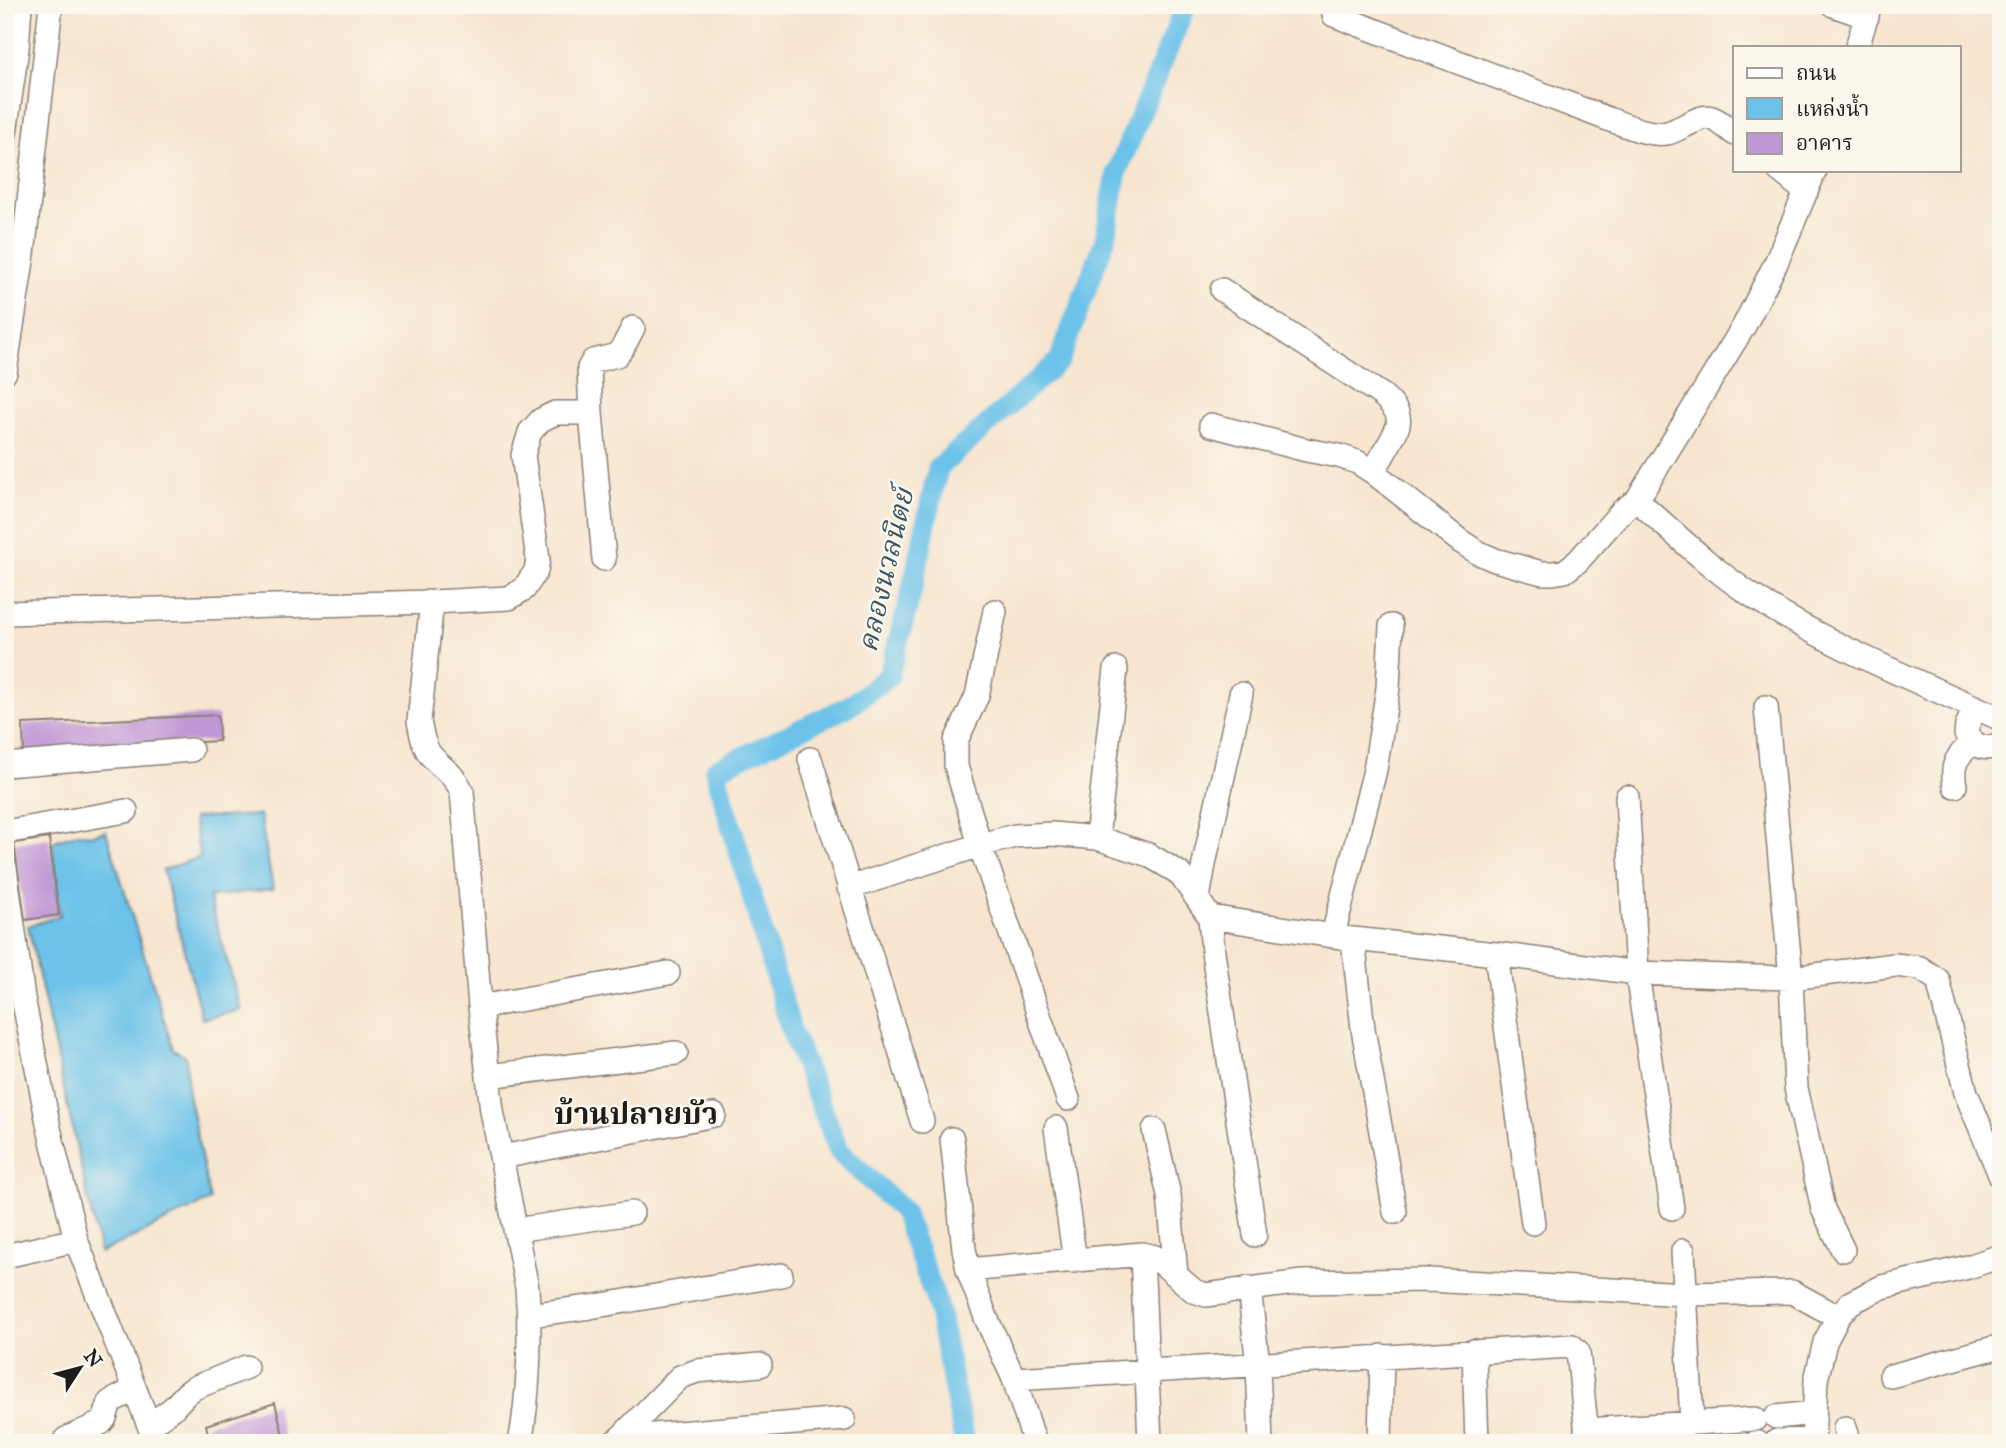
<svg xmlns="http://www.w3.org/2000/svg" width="2006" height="1448" viewBox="0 0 2006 1448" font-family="'IM FELL Great Primer','Noto Serif Thai',serif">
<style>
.water{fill:#6cc2e9;stroke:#446f82;stroke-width:2}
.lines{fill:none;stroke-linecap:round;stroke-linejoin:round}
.canal{stroke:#6cc2e9;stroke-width:21}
.building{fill:#c198d6}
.minor-casing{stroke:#8a8076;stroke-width:26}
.minor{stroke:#fff;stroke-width:23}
.labels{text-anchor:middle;stroke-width:5;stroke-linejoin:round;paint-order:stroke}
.water-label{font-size:28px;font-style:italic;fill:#385664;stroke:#fbf7ec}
.quarter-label{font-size:30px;font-weight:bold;fill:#1c1c1c;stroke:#fbf7ec}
</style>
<rect width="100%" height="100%" fill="#fbf7ec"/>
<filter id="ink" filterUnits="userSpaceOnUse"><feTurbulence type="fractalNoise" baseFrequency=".0143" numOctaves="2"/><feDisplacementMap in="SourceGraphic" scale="14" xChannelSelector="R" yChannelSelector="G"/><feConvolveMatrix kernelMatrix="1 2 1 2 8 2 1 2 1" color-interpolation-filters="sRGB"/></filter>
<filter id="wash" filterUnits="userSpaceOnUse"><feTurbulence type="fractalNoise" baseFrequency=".00686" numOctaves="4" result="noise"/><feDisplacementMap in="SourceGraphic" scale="28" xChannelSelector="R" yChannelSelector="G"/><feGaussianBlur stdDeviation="1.57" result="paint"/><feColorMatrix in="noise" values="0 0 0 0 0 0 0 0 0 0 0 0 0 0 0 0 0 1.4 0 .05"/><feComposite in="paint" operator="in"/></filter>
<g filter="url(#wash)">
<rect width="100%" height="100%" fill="#f7e5cf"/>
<path class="water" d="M260,815L273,889L209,897L241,1010L202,1019L163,870L200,857L193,818Z
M106,831L173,1049L186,1056L188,1093L210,1200L100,1253L28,926L60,916L52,842L78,833L92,835Z"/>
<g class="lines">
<path class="canal" d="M967,1443L963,1435L937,1303L903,1211L839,1151L791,1030L715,770L851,705L889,676L912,589L938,468L1059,361L1105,240L1117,171L1186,5"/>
</g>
<g id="blocks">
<path class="building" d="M218,715L219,741L118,746L24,756L23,724Z
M49,838L59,915L25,920L14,843Z
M275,1403L285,1443H210L206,1425Z"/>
</g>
</g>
<g filter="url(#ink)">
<use href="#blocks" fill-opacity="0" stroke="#8a8076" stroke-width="2"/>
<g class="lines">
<defs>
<path id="minor" d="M1833,5L1867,17
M1334,15L1608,119C1626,125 1648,136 1667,133C1672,132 1677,129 1682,127C1711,112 1709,114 1735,134
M1857,47L1870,5
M5,133L17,49L20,5
M1779,170L1806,192
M1815,170L1776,263L1744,326L1637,500C1673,532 1708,566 1748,593C1826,645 1915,680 2001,719
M1222,290L1382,395C1390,402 1401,412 1398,425C1396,435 1379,461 1373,472
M5,372L23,254L51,5
M591,413L604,559
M1211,425L1306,450L1339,456L1357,462L1373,472L1460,541L1477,552L1495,560L1542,573H1553L1565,571L1578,561L1622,511L1637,500
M432,602L419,721C421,732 423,744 429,753C441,769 452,771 462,791L480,1007L492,1111L527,1288C531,1336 529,1396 520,1443
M995,611L977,696L956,741V766L980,845L1068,1099
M5,613L432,602L509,598L524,589L536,571L538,559L523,455L530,432L541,420L555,413H591L589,368L593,361L617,355L623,347L633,328
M1766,707L1791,978L1796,1088L1823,1209L1843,1250
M1975,707L1967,726L1966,734C1976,747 1985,751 2001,745
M810,759L922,1121
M5,765L191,750
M1955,786C1951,765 1956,756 1973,743
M1627,797L1637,973L1672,1208
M5,832L126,811
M1097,838L1116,669
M5,868L23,998L49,1128L76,1240L156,1443
M849,888L980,845L1015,836L1052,834L1097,838L1149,855L1179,873L1210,917L1353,939L1496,954L1637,973L1791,978L1895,965L1920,968L1938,980L1966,1093L2001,1177
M1198,898L1205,859L1241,694
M1210,917L1213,952L1255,1235
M1333,935L1375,770L1388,688L1391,626
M1353,939L1363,1029L1395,1212
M1496,954L1533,1223
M480,1007L668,973
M488,1076L676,1053
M1056,1128L1075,1261
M1154,1130L1169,1195L1176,1275
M952,1139L964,1249L968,1270L987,1320L1014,1379L1035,1443
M502,1157L714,1115
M515,1230L632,1213
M1683,1251L1692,1423
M1142,1254L1150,1443
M5,1256L76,1240
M968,1270L1142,1254L1155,1257L1194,1291L1206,1295L1302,1282L1428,1280L1686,1294L1792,1292L1838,1317
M1249,1288L1258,1364L1261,1443
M529,1315L590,1307L781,1275
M1474,1351L1477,1443
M1891,1376L2001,1346
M1014,1379L1572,1346L1578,1352L1588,1443
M1776,1417L1814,1413
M149,1425L172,1409L187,1393L194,1388L246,1367
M1845,1428L1850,1443
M1586,1430L1755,1419
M66,1439L101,1423L105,1418L110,1402L135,1389
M619,1439L680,1377L697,1371L760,1365
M1777,1441L1813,1440
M613,1443L619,1439L642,1436L844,1419
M1380,1443L1382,1356
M1755,1443H1758
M1813,1443L1816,1380L1825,1342L1838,1317L1850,1303L1882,1287L1968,1267L2001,1256"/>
</defs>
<use href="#minor" class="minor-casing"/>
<use href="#minor" class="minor"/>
</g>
</g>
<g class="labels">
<g class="water-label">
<text transform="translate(885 570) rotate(-77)" y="10">คลองนวลนิตย์</text>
</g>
<g class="quarter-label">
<text x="636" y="1124">บ้านปลายบัว</text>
</g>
</g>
<rect width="2006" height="1448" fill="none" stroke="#fbf7ec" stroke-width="28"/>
<rect x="1733" y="46" width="228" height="126" fill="#fbf7ec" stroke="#a29f99" stroke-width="2"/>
<rect x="1747" y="68" width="35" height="10" fill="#ffffff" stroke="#a29f99" stroke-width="2"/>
<text x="1796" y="80" font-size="21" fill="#1c1c1c">ถนน</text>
<rect x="1747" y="98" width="35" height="21" fill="#6cc2e9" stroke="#a29f99" stroke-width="2"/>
<text x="1796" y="116" font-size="21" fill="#1c1c1c">แหล่งน้ำ</text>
<rect x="1747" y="133" width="35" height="21" fill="#c198d6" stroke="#a29f99" stroke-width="2"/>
<text x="1796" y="150" font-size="21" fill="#1c1c1c">อาคาร</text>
<g transform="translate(80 1368) rotate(54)" stroke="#fbf7ec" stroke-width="5" paint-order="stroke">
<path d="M0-5L12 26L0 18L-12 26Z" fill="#1c1c1c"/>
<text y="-10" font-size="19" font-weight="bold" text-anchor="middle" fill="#1c1c1c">N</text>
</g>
</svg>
